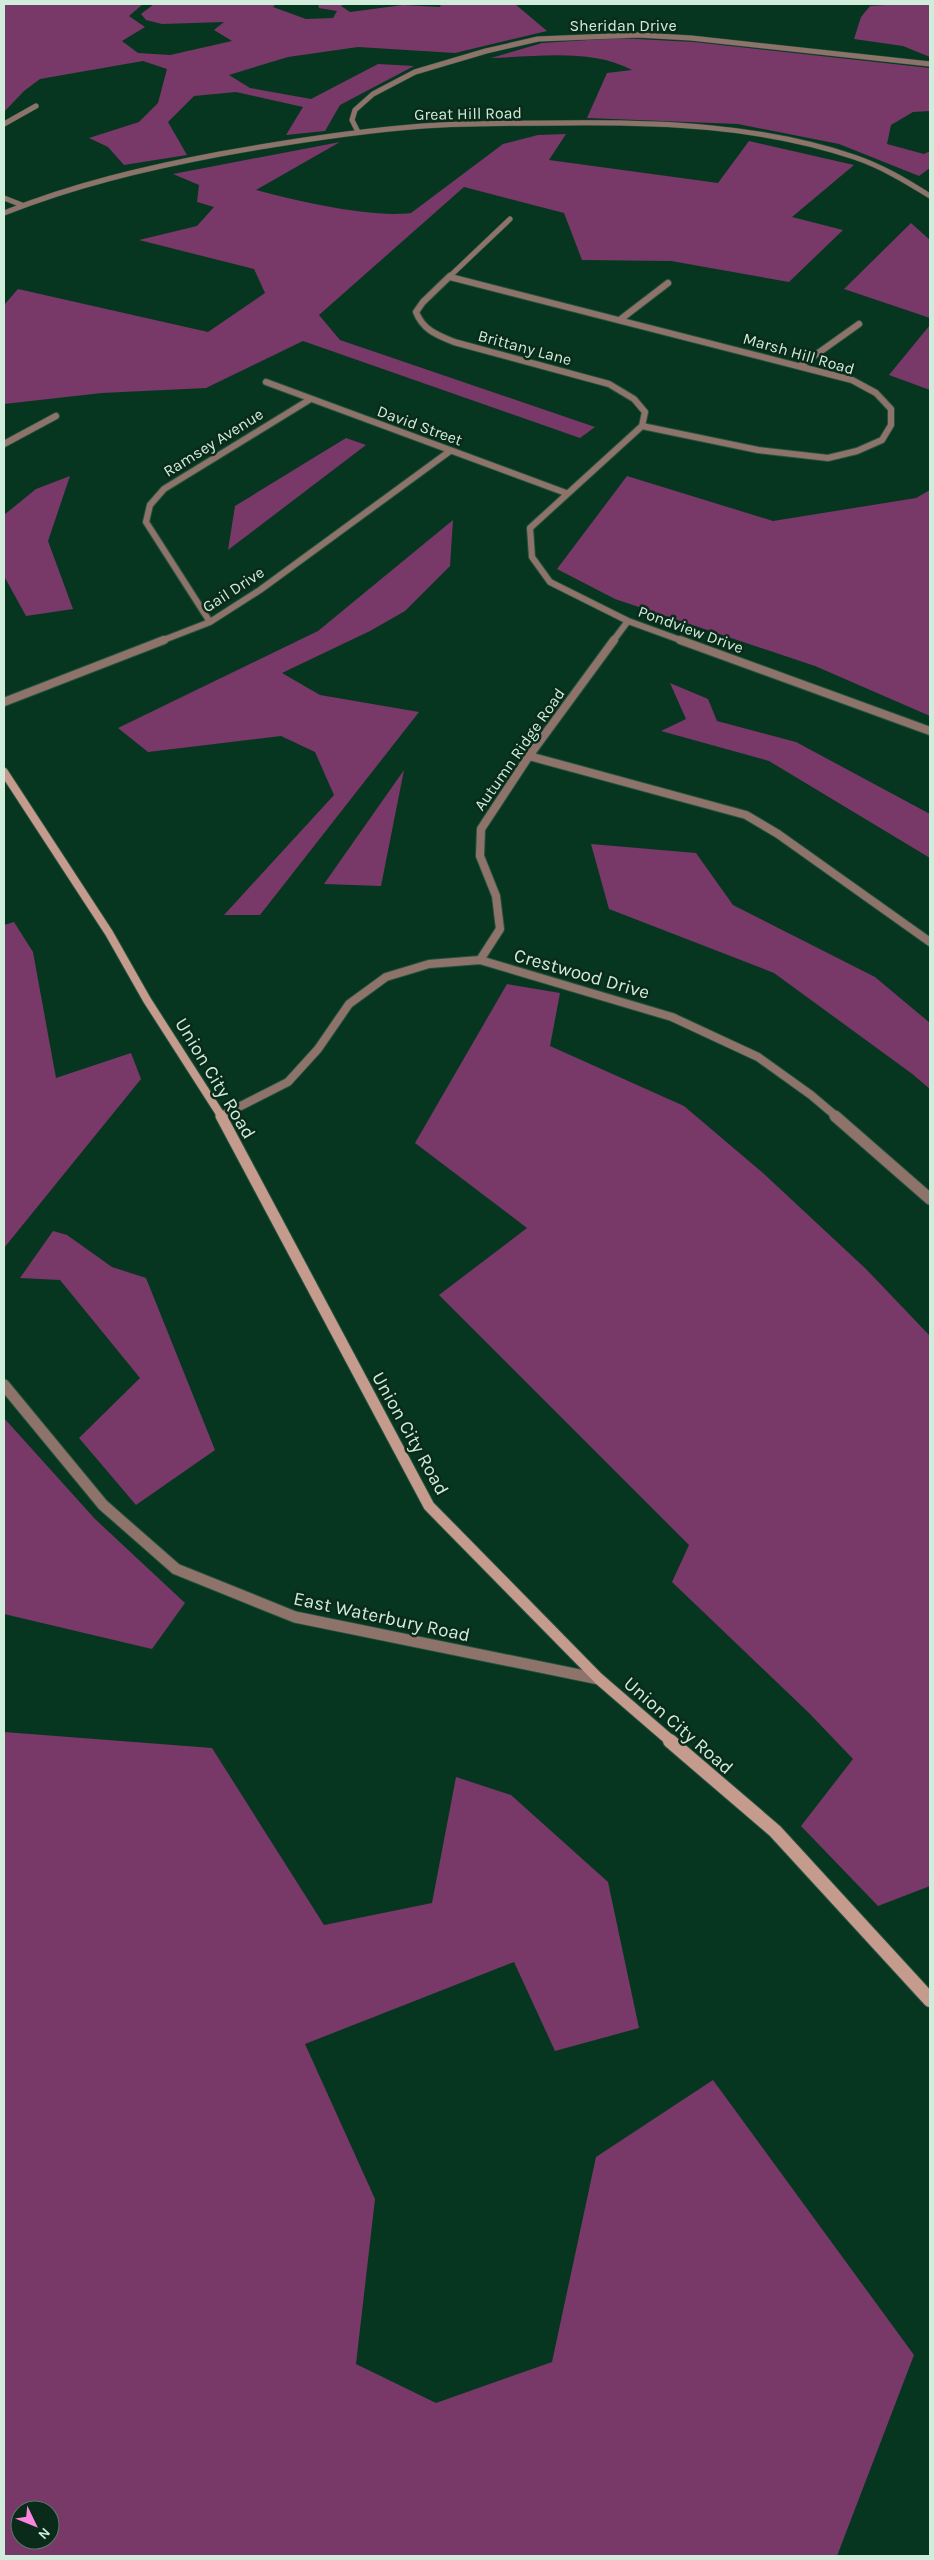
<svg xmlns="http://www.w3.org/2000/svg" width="934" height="2560" viewBox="0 0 934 2560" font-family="Karla,sans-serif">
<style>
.green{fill:#783868;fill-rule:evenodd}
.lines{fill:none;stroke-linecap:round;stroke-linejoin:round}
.street-far3-casing{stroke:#26533e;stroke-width:6}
.street-far2-casing{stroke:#26533e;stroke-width:8}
.street-far1-casing{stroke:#26533e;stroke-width:10}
.street-casing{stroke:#26533e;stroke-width:13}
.secondary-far2-casing{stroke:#26533e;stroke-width:10}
.secondary-far1-casing{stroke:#26533e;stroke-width:13}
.secondary-casing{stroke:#26533e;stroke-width:16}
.street-far3{stroke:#8e736b;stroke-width:5}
.street-far2{stroke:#8e736b;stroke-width:6}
.street-far1{stroke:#8e736b;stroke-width:8}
.street{stroke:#8e736b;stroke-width:11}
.secondary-far2{stroke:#c59b8e;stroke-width:8}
.secondary-far1{stroke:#c59b8e;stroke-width:11}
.secondary{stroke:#c59b8e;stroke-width:14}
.labels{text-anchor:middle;stroke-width:5;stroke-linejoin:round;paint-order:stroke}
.far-street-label{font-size:16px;fill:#d0eddb;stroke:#0a2a1a}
.street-label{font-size:19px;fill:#d0eddb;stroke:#0a2a1a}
</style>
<rect width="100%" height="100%" fill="#063620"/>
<path class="green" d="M4,4H143L129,16L145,27L122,41L138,53L170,55L232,41L214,30L224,22L162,24L146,20L141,14L154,4H276L273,7L306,19L333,18L337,11L319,8L318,4H345L341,6L350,12L403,5L440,7L441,4H515L547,31L455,53L358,47L288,57L229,75L250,88L311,99L378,64L414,66L340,105L325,131L286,135L303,107L236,92L194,96L168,122L187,155L124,165L108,147L89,138L139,122L158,103L167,69L143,61L40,79L24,91L4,112Z
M900,4H930V57L903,46L854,39L861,17L870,6Z
M618,38L694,42L930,68V111L913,112L891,125L887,144L924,154L930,151V168L919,176L839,144L738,124L587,118L607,73L632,70C590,48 537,57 491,58L542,43Z
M566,134L549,160L718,183L749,141L854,165L792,217L843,230L789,282L671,261L582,260L564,213L464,187L319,315L340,340L595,427L580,438L303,341L206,388L102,393L4,404V305L18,289L208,332L265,293L254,269L139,240L197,226L214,207L197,202L199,185L173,174L340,142L256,190C296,201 371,218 411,213L503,144L538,135Z
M911,223L930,240V318L844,289Z
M930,325V390L889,375Z
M346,438L366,445L228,550L235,506Z
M70,476L48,541L73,609L26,616L4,576V515L36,489Z
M627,476L773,521L916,498L930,490V716L815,666L615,599L557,569Z
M453,520L450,566L405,611L370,631L282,673L320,695L419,712L260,915H224L334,795L315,752L281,736L148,752L118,728L318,631Z
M670,683L708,699L717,721L796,742L930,814V858L769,761L661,731L686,719Z
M404,770L381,886L324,884Z
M591,844L696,853L733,905L875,977L930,1023V1089L911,1073L774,973L609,909Z
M14,922L33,952L56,1078L131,1053L141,1079L4,1248V925Z
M507,984L560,993L550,1046L684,1106L763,1173L866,1269L930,1336V1886L878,1906L801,1826L853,1759L809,1713L672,1582L689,1545L439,1295L527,1228L415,1143Z
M53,1231L67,1235L112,1267L146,1278L215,1450L136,1505L79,1438L140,1378L60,1280L20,1278Z
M4,1418L95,1519L185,1603L152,1649L4,1614Z
M4,1732L212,1748L324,1925L432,1903L456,1777L511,1795L608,1882L639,2028L555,2051L514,1962L305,2044L375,2199L356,2364L436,2403L552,2362L596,2157L713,2080L914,2355L837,2556H4ZM20,2510H50V2540H20Z"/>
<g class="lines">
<defs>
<path id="street-far3" d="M4,124L36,106
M358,132L352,120L355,110L373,94L415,72L486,51L538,39L638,35L691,38L930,64
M4,198L22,205
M4,213C74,185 146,168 220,154C287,142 355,131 423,126C469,123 515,123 561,123C659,122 760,125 854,157C881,166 906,181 930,196
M450,277L453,278
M448,278L510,219"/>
<path id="street-far2" d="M450,276L423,302L416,312C423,330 437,335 454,342L609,384L634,399L645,412L642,426L530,528L532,557L550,582L628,621L683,641
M450,277L852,380L876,393L891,409V425L882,440L857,451L828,458L758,450L642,426
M621,319L668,283
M800,366L859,324
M266,382L566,493
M4,444L56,416
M210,622L146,522L150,505L164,489L309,400
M161,641L210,622L260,590L450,451
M613,641L628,621"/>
<path id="street-far1" d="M680,640L930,731
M4,702L164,640
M529,756L746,815L778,834L930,942
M480,960L500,929L496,896L480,856L481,829L529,756L614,640
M221,1116L288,1082L318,1049L349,1004L386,977L429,964L480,960L672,1017L758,1057L811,1095L837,1117"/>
<path id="street" d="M835,1116L930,1199
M4,1385L103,1505L176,1569L295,1617L599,1679"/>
<path id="secondary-far2" d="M4,772L109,933L147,1000L222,1117"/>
<path id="secondary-far1" d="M221,1116L429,1506L599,1679L672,1742"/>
<path id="secondary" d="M670,1741L775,1831L930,2000"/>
</defs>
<use href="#street-far3" class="street-far3-casing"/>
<use href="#street-far2" class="street-far2-casing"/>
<use href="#street-far1" class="street-far1-casing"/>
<use href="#street" class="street-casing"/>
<use href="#secondary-far2" class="secondary-far2-casing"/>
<use href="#secondary-far1" class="secondary-far1-casing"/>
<use href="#secondary" class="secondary-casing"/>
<use href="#street-far3" class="street-far3"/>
<use href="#street-far2" class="street-far2"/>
<use href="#street-far1" class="street-far1"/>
<use href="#street" class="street"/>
<use href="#secondary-far2" class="secondary-far2"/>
<use href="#secondary-far1" class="secondary-far1"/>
<use href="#secondary" class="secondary"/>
</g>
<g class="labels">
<g class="far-street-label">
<text x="623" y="31">Sheridan Drive</text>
<text transform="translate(468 113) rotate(-1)" y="6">Great Hill Road</text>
<text transform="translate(525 347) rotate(15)" y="6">Brittany Lane</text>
<text transform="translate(799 353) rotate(16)" y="6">Marsh Hill Road</text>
<text transform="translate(420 425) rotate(20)" y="6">David Street</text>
<text transform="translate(213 442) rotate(-32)" y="6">Ramsey Avenue</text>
<text transform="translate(233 589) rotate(-33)" y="6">Gail Drive</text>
<text transform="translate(691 629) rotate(20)" y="6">Pondview Drive</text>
<text transform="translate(519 749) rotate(-55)" y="6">Autumn Ridge Road</text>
</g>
<g class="street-label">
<text transform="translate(582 973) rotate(16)" y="7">Crestwood Drive</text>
<text transform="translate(216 1078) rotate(59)" y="7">Union City Road</text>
<text transform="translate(411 1433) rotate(61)" y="7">Union City Road</text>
<text transform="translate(382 1616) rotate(12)" y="7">East Waterbury Road</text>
<text transform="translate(679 1725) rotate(41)" y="7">Union City Road</text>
</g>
</g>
<rect width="934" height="2560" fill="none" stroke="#d0eddb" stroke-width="10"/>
<g transform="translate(35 2525) rotate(133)"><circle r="24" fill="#0a2a1a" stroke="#597867"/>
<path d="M0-4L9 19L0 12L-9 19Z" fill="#fe85df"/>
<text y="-8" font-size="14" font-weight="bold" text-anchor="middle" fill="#d0eddb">N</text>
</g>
</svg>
